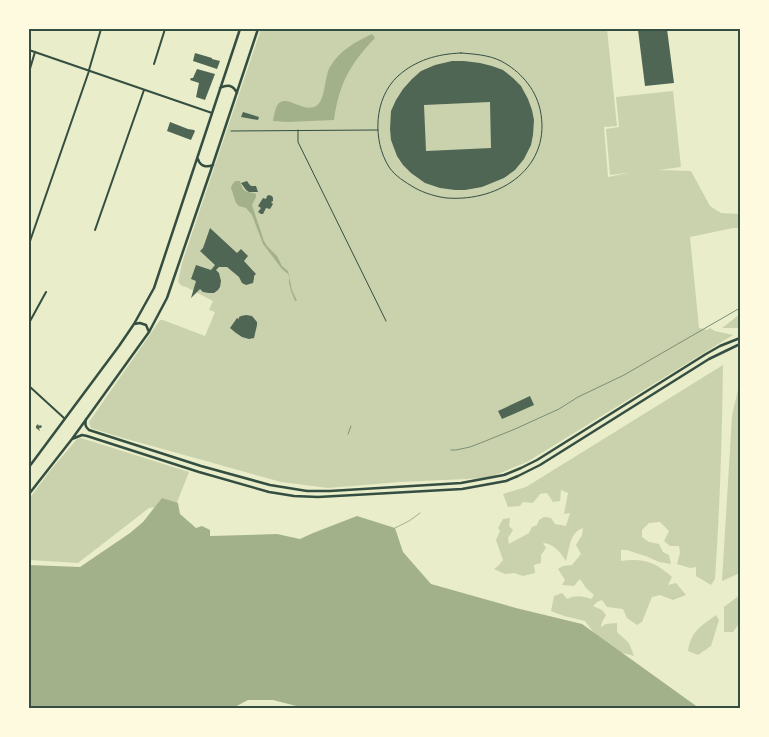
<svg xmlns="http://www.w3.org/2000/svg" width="769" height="737" viewBox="0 0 769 737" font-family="Commissioner,sans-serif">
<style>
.green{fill:#cad2ad}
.water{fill:#a3b18a}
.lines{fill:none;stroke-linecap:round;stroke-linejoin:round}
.stream{stroke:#a3b18a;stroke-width:1}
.building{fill:#4f6655;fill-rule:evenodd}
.path{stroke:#344e41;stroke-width:0.5}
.pedestrian{stroke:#344e41;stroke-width:1}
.minor{stroke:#344e41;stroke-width:2}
.tertiary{stroke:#344e41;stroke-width:2}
.secondary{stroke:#344e41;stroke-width:2.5}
.rail{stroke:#7c8e77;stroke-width:1}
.neatline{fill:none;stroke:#344e41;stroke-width:2}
</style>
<rect width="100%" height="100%" fill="#e9edc9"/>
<path class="green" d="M261,29H607L617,126L604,127L608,177L628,173L610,175L606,129L619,127L616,97L673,91L681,167L659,170L691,171L710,206L721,213L740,214V228H733L690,237L699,328L707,330L710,328L715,331L733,335L527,462L488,478L400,482L328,488L281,482L116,436L91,428L90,426L89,422L160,320H163L205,336L215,312L209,310L213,301L186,287L182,286L178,282L182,263Z
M740,314V328H722Z
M723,365C722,436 720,507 715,579L711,585L696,576V567L690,568L677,564L680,553L679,546H670L664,541L669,531L660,522L649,523L642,530V537L649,542L659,544L663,552L669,555L671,564L659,562L648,557L627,550H621V561C644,558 655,562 672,577L668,585L676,583L686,595L673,600L660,595L652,597L642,622L637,625L627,618L623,609L607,607L602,600L597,602L593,606L602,610L606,615L602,622L601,627L606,624L617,623V632L629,643L634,656L612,650L597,637L585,621L564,616L551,611L554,596L562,593L567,599C576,595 582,596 591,599L594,595L586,588L580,579L574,586L562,585L565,580L558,569L563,566L572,565L581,554L576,545L582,535L583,528C569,533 570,548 566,561C561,553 553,543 543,543L546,548L541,555V563L534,565L535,573L523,576L514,573L505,574L494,569L498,566L503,560L496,540L500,531L498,528L503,519L510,518L509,526L513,530L508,538L509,544L529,533L532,527L537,525L539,520L544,517L551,518L555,524L566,526L570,513L564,514L568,493L561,490L560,501L553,502L547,493L540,494L533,503L523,502L520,506L508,507L503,494L526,487Z
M740,381V573L722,581L732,416Z
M81,438L189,472L176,505L149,508L78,563L29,560V499L49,472L77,439Z
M740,595V622L733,632H724V607Z
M716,615L719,620L711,646L698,655L688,651C691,631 701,626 716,615Z"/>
<path class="water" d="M372,34L375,38C350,64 339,84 334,120L288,122L273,121C274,116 275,107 279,103C288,95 304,113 316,106C326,100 324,77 330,67C340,50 355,42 372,34Z
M235,181H240C244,195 246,190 256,194V197L252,205L264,241L267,246L277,256L282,266L288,271L292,290L297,301H295L291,291L289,283V277L288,274L282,269L263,244L252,215L246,208L239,206L236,203L231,188L232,185Z
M162,498L178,503L180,514L196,528L202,526L210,530V536L277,534L300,539L313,533L357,516L395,528L403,552L431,584L516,608L582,624L699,708H304L273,700H248L233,708H29V565L80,567L130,533L143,522Z"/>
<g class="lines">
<path class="stream" d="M395,528L409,521L420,513"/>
</g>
<path class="building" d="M648,29H667L674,83L645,86L638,30Z
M195,53L212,58V59L220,61L217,69L193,61Z
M452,61H464L480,63L492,66L503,70L513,78L521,86L528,99L532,110L534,120L533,135L531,145L524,159L515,170L504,178L482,187L465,190H455L440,188L425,183L411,173L403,165L397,156L391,140L390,129L391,111L396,100L403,89L412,79L421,71L435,65ZM490,102L491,148L426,151L424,105Z
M197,69L215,74L205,100L196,97L199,83L190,80L191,78H193Z
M243,112L259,117L258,120L241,117Z
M170,122L188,129L194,130L195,131L191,140L167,131Z
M247,181L249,184L251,186H256L258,192H249L246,190L241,183Z
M269,195L272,196L273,198V201L271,202L273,204L270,209L266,208L263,214H261L258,212L261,208L258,206L263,198L266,199L267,196Z
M210,228L237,253L241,249L248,256L244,261L256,274L254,276V278L253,283L246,285L242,283L239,277L227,267H219L216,270L219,273L221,281L220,287L218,290L214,293H209L203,292L200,289L191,298L196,281L191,279L196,265L211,270L215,265L200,251L203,248Z
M246,315L252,316L257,322V325L254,338L249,339L242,337L236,333L230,328L237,318L239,319V317L241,316Z
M530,396L534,405L502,419L498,411Z
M38,424L39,426L40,425L42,426L41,428H39L40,431L36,428V426Z"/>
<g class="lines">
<path class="path" d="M348,434L351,426"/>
<path class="pedestrian" d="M461,53C474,54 489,55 501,61C520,71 535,88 540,109C553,167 500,202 447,198C437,197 424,193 415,188C405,182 395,176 389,167C372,140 374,98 398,76C416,60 437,54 461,53Z
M298,130V142L386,321
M231,131L378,130"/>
<path class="minor" d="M154,64L165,29
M29,72L35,52
M95,230L144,90
M29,244L89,71
M29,323L46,292
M29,386L64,418"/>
<path class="tertiary" d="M29,50L212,113
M89,70L101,29"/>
<path class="secondary" d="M220,88C228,84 233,85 237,93
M198,159C200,166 206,168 213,165
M134,324L140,323L146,325L149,332
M86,419C85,424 85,427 89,430L201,466L270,485L307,491H330L461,483L504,475L521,468L537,460L706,354L720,346L740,338
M72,439L82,435L87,436L199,472L269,492L294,496L318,497L462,489L506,481L518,476L540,465L709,359L740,344
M29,467L119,346L134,324L154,288L240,29
M29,494L72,439L149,332L167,298L213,164L258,29"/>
<path class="rail" d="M451,450H456L470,447L483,442L515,429L559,409L578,397L624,375L740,308"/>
</g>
<rect width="769" height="737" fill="none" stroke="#fefae0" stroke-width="60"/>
<rect x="30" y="30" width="709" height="677" class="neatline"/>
</svg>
